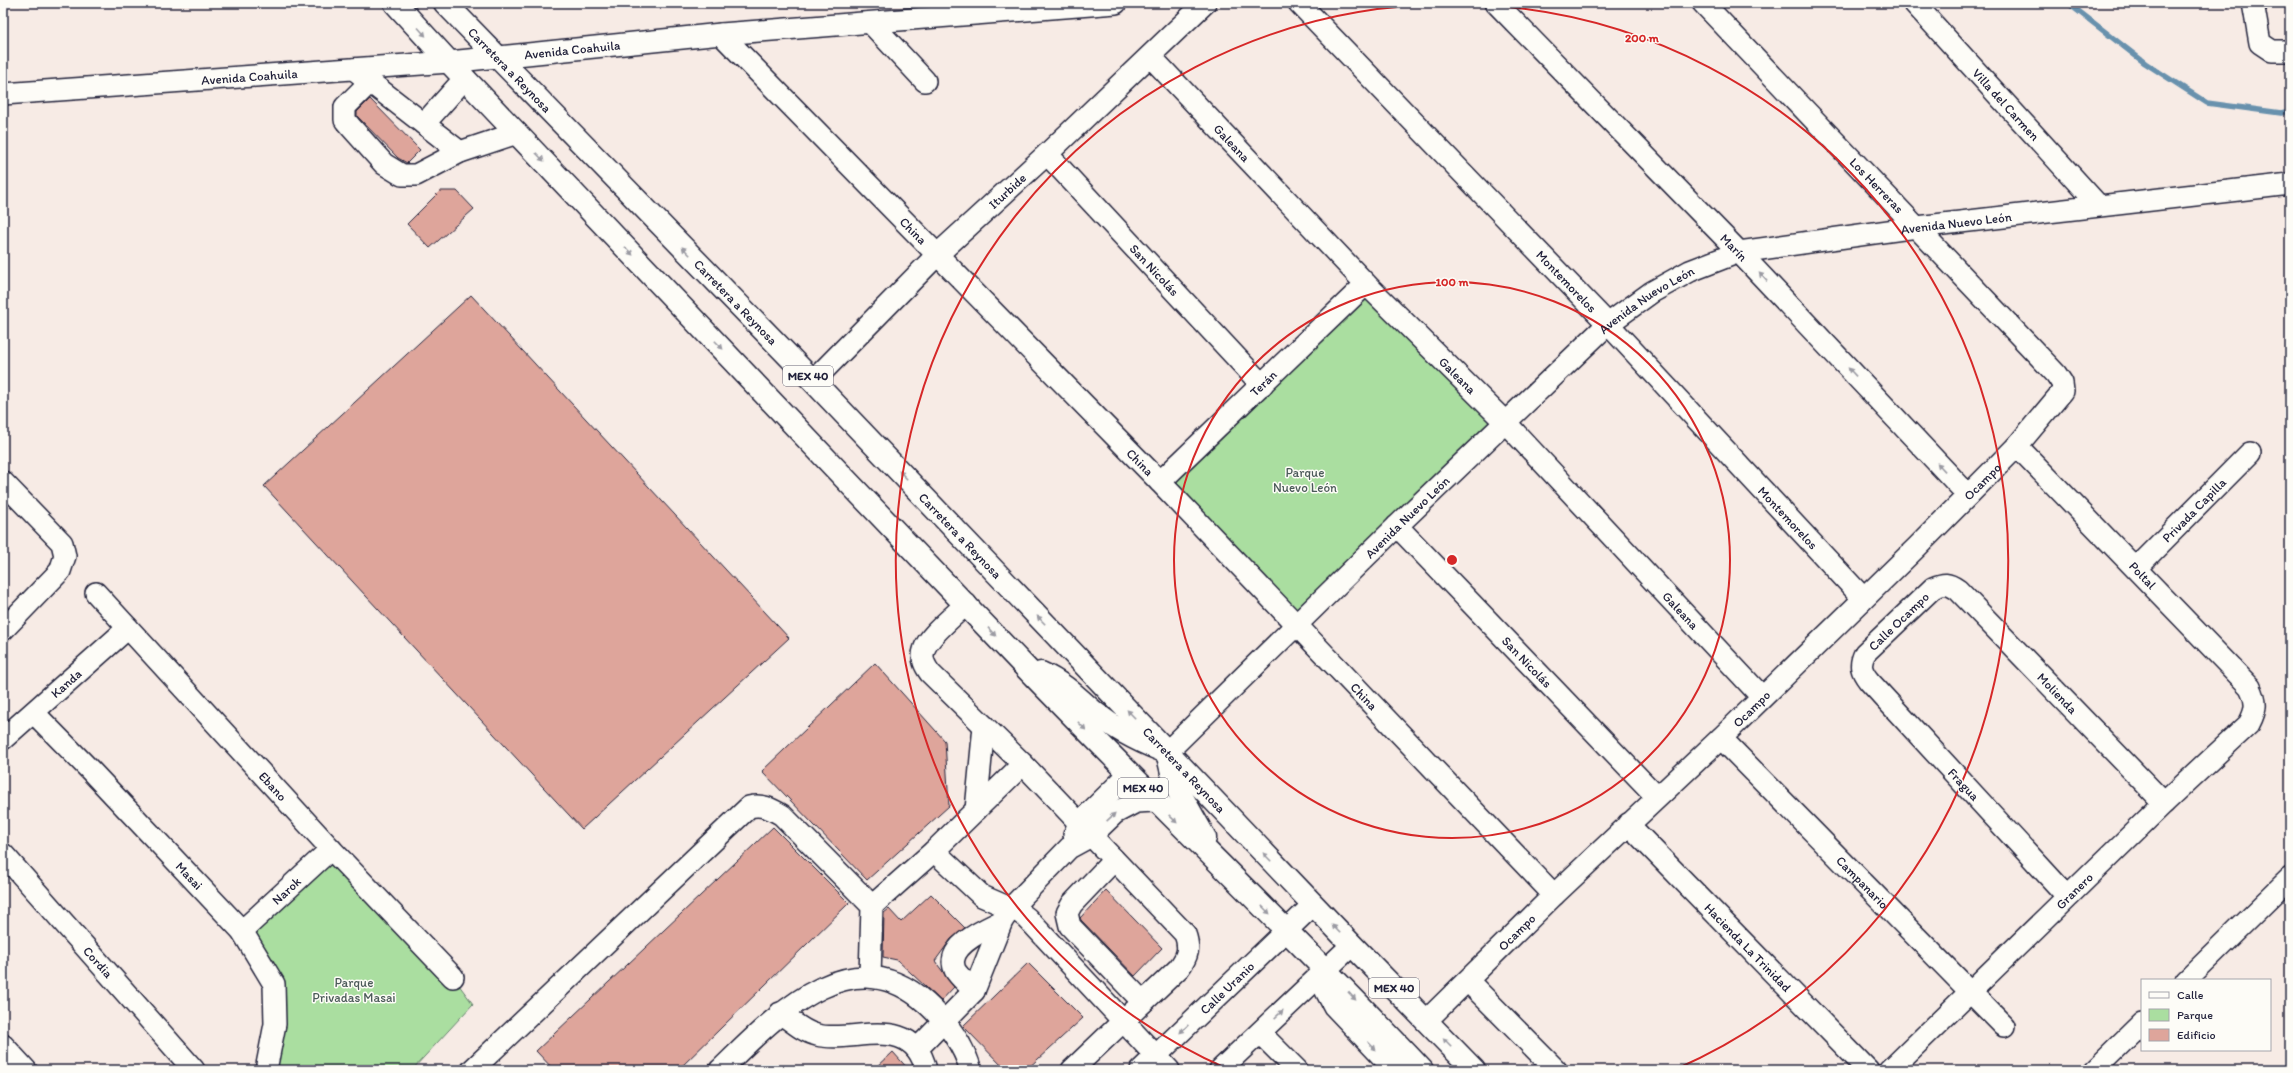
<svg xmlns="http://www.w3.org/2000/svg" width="2293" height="1073" viewBox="0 0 2293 1073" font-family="Itim,sans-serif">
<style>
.green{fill:#aadea0;stroke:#66806e}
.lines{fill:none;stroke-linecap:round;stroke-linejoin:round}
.stream{stroke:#6891ad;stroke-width:5.5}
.building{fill:#dea59b;stroke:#22223b}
.minor-casing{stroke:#22223b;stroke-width:24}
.major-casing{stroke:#22223b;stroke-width:25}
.minor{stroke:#fdfcf7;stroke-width:21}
.major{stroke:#fdfcf7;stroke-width:22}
.oneway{fill:#9a9aa2}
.ring{fill:none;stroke:#d62828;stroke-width:2}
.labels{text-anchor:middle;stroke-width:3;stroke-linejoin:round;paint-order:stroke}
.shield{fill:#fdfcf7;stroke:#646373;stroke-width:1}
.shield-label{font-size:12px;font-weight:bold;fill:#22223b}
.street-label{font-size:13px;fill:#22223b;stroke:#fdfcf7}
.park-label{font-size:13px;fill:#4b5a59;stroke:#fdfcf7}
.centre{fill:#d62828;stroke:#fdfcf7;stroke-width:2}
.ring-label{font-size:12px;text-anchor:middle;font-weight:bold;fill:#d62828;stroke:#fdfcf7;stroke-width:3;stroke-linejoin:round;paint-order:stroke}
</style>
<rect width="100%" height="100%" fill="#f7ebe5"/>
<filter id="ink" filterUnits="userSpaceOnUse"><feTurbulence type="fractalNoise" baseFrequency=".025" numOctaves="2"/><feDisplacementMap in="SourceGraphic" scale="8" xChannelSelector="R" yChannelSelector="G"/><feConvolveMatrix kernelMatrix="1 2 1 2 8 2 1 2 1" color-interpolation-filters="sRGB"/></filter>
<g filter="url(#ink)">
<path class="green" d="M1366,284L1505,422L1296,626L1160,482Z
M331,849L453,977L473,1004L412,1070H266L274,984L242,931Z"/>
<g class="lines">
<path class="stream" d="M2068,3L2145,63L2207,103L2281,113L2290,111"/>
</g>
<path class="building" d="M370,99L420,150L407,163L398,158L357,116V112Z
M440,191H457L474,209L430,248L407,224Z
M471,295L789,638L582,829L264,486Z
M875,663L945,741L949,806L867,880L762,771Z
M773,827L849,903L678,1070H554L536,1051Z
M1106,890L1162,948L1135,976L1081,920L1080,918Z
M931,894L965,928L951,939L935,961L954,987L941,1001L897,960L883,957L884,913L889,909L901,922Z
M1028,963L1083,1018L1026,1070H1006L963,1026Z
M893,1052L909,1070H874Z"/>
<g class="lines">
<defs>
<g id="minor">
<path id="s1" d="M1299,3L1608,324L1863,598"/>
<path id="s2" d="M1496,3L1739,252L1968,495"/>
<path id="s3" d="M1914,3L2098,205"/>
<path d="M2253,3L2260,43L2272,51H2290"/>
<path d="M871,23L925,81"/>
<path id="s4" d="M721,34L1160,482L1554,895"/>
<path id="s5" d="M1151,57L1366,284L1505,422L1762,697"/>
<path d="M354,69L370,82L345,107V120L350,126L384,164L402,175H416L460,152L517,133"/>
<path d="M370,82L460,152"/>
<path id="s6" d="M3,94L449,62L721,34L1116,3"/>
<path d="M424,124L465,78"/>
<path id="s7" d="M1047,154L1262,385"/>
<path id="s8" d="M813,381L938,254L1047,154L1205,3"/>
<path d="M3,482L62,543L65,556L60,571L3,630"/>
<path id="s9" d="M1160,482L1366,284"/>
<path id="s10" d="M1397,526L1657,797"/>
<path id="s11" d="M2136,568L2250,453"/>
<path id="s12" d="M96,593L331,849L453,977"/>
<path d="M966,604C955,615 928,636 924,650C921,659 925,666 930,673L1023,764L1185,934C1190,948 1188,956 1179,968L1072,1070"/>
<path id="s13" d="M34,713L91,771L242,931L274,984L275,1024L266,1070"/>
<path id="s14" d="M1721,738L2004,1026"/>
<path id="s15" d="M3,739L128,628"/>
<path id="s16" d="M1167,752L1397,526L1608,324L1652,292L1690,271L1739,252L1917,227L2290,184"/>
<path d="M976,810L984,726"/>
<path id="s17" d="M1628,824L1868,1070"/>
<path d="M1074,835L1079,823L1129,774"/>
<path d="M934,851L982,896L1019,912L1027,918L1169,1070"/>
<path id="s18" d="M3,854L194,1070"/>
<path d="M1114,860L1072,904L1067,913L1070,926L1143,1002"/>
<path id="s19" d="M2067,896L1869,681C1861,671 1859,665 1865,653L1933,588C1944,583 1948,583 1958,590L2164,803"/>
<path d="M872,906L934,851L1023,764"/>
<path id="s20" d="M242,931L331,849"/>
<path d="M1325,968L1326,991L1334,1006L1395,1070"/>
<path d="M2186,980L2290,878"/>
<path d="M1468,981L1556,1070"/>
<path d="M974,991C969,985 959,977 955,970C944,946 986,929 1002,921"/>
<path d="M780,1013C792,1021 803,1032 817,1035C852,1044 913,1012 926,1070"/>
<path id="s21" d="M1426,1021L1554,895L1721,738L1917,547L2017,446L2063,391L2062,383L2056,374L1703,3"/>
<path d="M1260,1033L1297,1070"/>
<path d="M3,1045L26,1070"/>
<path d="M917,1049L974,991L1002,921L1011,908L1069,848L1091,836L1115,813L1136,802L1155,801"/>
<path d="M472,1070L749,807C762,804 770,808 782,815L872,906L870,977"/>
<path d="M720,1070C773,1019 850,934 926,1003C946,1021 963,1044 971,1070"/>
<path id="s22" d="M1141,1070L1313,905"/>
<path d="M1220,1070L1352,945"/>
<path id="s23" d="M1890,1070L2164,803L2249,724C2257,709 2257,702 2250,687L2017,446"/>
<path d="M2094,1070L2142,1023"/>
</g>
<g id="major">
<path d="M395,3L449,62C643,264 833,468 1027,669C1157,804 1293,933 1422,1070"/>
<path id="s24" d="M445,3L813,381L1352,945L1474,1070"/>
<path d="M1041,673C1062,682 1077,697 1094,712C1115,729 1136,740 1161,750"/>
<path d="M1167,752L1175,785L1205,838"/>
</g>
</defs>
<use href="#minor" class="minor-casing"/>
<use href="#major" class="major-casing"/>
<use href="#minor" class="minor"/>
<use href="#major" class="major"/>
</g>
<defs><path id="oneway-solid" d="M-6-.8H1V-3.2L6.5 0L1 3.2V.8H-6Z"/></defs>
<g class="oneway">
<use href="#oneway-solid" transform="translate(422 32) rotate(48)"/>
<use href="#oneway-solid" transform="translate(540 157) rotate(46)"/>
<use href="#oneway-solid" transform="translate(629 251) rotate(46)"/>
<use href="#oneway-solid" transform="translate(686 251) rotate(-134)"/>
<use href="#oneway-solid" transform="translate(1763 277) rotate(-133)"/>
<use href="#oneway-solid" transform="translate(719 345) rotate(46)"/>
<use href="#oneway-solid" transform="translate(1852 372) rotate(-133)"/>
<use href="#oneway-solid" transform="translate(1941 467) rotate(-133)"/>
<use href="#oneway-solid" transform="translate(903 475) rotate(-134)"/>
<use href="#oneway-solid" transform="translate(1041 620) rotate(-134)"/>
<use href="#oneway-solid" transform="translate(992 632) rotate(47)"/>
<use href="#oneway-solid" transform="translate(1131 714) rotate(-134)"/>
<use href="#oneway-solid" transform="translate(1082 726) rotate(46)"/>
<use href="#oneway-solid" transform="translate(1111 817) rotate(-43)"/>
<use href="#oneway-solid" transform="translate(1173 819) rotate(44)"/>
<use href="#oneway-solid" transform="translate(1267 857) rotate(-134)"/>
<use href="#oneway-solid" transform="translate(1266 910) rotate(45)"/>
<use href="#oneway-solid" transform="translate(1336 929) rotate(-134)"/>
<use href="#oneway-solid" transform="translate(1352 996) rotate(47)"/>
<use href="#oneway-solid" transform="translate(1279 1014) rotate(-43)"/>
<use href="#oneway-solid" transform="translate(1184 1029) rotate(137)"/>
<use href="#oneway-solid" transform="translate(1447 1042) rotate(-134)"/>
<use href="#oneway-solid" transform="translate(1372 1046) rotate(46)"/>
</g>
</g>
<g class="ring">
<circle cx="1452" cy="560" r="278"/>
<path d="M1230 1070A556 556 0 1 1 1674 1070"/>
</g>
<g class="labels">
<g class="shield">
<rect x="783" y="366" width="50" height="20" rx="3"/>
<rect x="1118" y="778" width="50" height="20" rx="3"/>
<rect x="1369" y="978" width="50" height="20" rx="3"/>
</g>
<g class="shield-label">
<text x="808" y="380">MEX 40</text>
<text x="1143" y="792">MEX 40</text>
<text x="1394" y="992">MEX 40</text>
</g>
<g class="street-label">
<text dy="5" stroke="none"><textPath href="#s6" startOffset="571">Avenida Coahuila</textPath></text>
<text dy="5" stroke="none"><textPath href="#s24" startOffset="93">Carretera a Reynosa</textPath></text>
<text dy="5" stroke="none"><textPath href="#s6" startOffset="247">Avenida Coahuila</textPath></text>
<text dy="5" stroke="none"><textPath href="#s3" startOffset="137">Villa del Carmen</textPath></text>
<text dy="5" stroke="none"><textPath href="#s5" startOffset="118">Galeana</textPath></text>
<text transform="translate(1877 185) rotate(46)" y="5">Los Herreras</text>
<text dy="5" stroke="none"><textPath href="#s8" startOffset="272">Iturbide</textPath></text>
<text dy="5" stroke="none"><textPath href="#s16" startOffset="984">Avenida Nuevo León</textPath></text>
<text dy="5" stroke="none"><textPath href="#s4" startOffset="275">China</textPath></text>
<text dy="5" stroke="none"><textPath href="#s2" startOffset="341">Marín</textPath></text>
<text dy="5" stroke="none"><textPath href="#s7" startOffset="158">San Nicolás</textPath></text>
<text dy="5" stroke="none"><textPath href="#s1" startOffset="386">Montemorelos</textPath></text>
<text dy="5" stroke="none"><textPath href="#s16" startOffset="660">Avenida Nuevo León</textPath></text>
<text dy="5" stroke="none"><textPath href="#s24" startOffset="417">Carretera a Reynosa</textPath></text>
<text dy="5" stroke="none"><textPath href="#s5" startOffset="442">Galeana</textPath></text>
<text dy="5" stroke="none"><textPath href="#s9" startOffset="143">Terán</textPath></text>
<text dy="5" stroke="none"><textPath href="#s4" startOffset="599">China</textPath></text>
<text dy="5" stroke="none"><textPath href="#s21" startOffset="775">Ocampo</textPath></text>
<text dy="5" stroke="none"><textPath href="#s11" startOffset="82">Privada Capilla</textPath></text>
<text dy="5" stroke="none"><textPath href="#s16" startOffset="336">Avenida Nuevo León</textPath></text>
<text dy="5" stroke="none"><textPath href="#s1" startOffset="710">Montemorelos</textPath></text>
<text dy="5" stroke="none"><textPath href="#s24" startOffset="741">Carretera a Reynosa</textPath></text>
<text transform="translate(2143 575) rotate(46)" y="5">Poltal</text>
<text dy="5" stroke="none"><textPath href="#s5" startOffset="766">Galeana</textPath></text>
<text dy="5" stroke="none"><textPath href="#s19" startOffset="369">Calle Ocampo</textPath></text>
<text dy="5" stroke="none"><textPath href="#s10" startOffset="188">San Nicolás</textPath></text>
<text dy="5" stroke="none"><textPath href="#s15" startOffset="84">Kanda</textPath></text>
<text dy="5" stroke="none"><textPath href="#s19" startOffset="587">Molienda</textPath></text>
<text dy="5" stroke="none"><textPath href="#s4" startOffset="923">China</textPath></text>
<text dy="5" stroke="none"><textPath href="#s21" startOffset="451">Ocampo</textPath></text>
<text dy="5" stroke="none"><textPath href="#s24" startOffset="1065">Carretera a Reynosa</textPath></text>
<text transform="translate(1964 784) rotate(47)" y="5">Fragua</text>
<text dy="5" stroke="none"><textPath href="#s12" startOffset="262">Ebano</textPath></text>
<text dy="5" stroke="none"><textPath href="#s13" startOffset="225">Masai</textPath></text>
<text dy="5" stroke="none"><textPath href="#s14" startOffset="202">Campanario</textPath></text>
<text dy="5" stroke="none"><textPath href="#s20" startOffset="60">Narok</textPath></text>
<text dy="5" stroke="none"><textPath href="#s23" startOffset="257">Granero</textPath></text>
<text dy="5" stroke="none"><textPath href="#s21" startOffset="127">Ocampo</textPath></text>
<text dy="5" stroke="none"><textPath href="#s17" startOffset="172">Hacienda La Trinidad</textPath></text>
<text dy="5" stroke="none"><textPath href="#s18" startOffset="144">Cordia</textPath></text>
<text dy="5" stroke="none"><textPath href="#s22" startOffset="119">Calle Uranio</textPath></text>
</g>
<g class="park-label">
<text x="1305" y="477">Parque<tspan x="1305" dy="15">Nuevo León</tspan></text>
<text x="354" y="987">Parque<tspan x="354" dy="15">Privadas Masai</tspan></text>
</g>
</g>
<circle cx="1452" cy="560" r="6" class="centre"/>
<g class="ring-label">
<text x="1642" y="42">200 m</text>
<text x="1452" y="286">100 m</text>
</g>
<rect width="2293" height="1073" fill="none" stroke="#fdfcf7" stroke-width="16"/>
<rect x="8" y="8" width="2277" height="1057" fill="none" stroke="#22223b" stroke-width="1.5" filter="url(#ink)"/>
<rect x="2141" y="979" width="130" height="72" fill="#fdfcf7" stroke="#a5a5ac"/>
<rect x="2149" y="992" width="20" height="6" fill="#fdfcf7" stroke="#a5a5ac"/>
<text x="2177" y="999" font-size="12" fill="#22223b">Calle</text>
<rect x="2149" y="1009" width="20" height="12" fill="#aadea0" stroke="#a5a5ac"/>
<text x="2177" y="1019" font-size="12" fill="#22223b">Parque</text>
<rect x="2149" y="1029" width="20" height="12" fill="#dea59b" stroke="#a5a5ac"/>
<text x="2177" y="1039" font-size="12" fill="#22223b">Edificio</text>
</svg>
